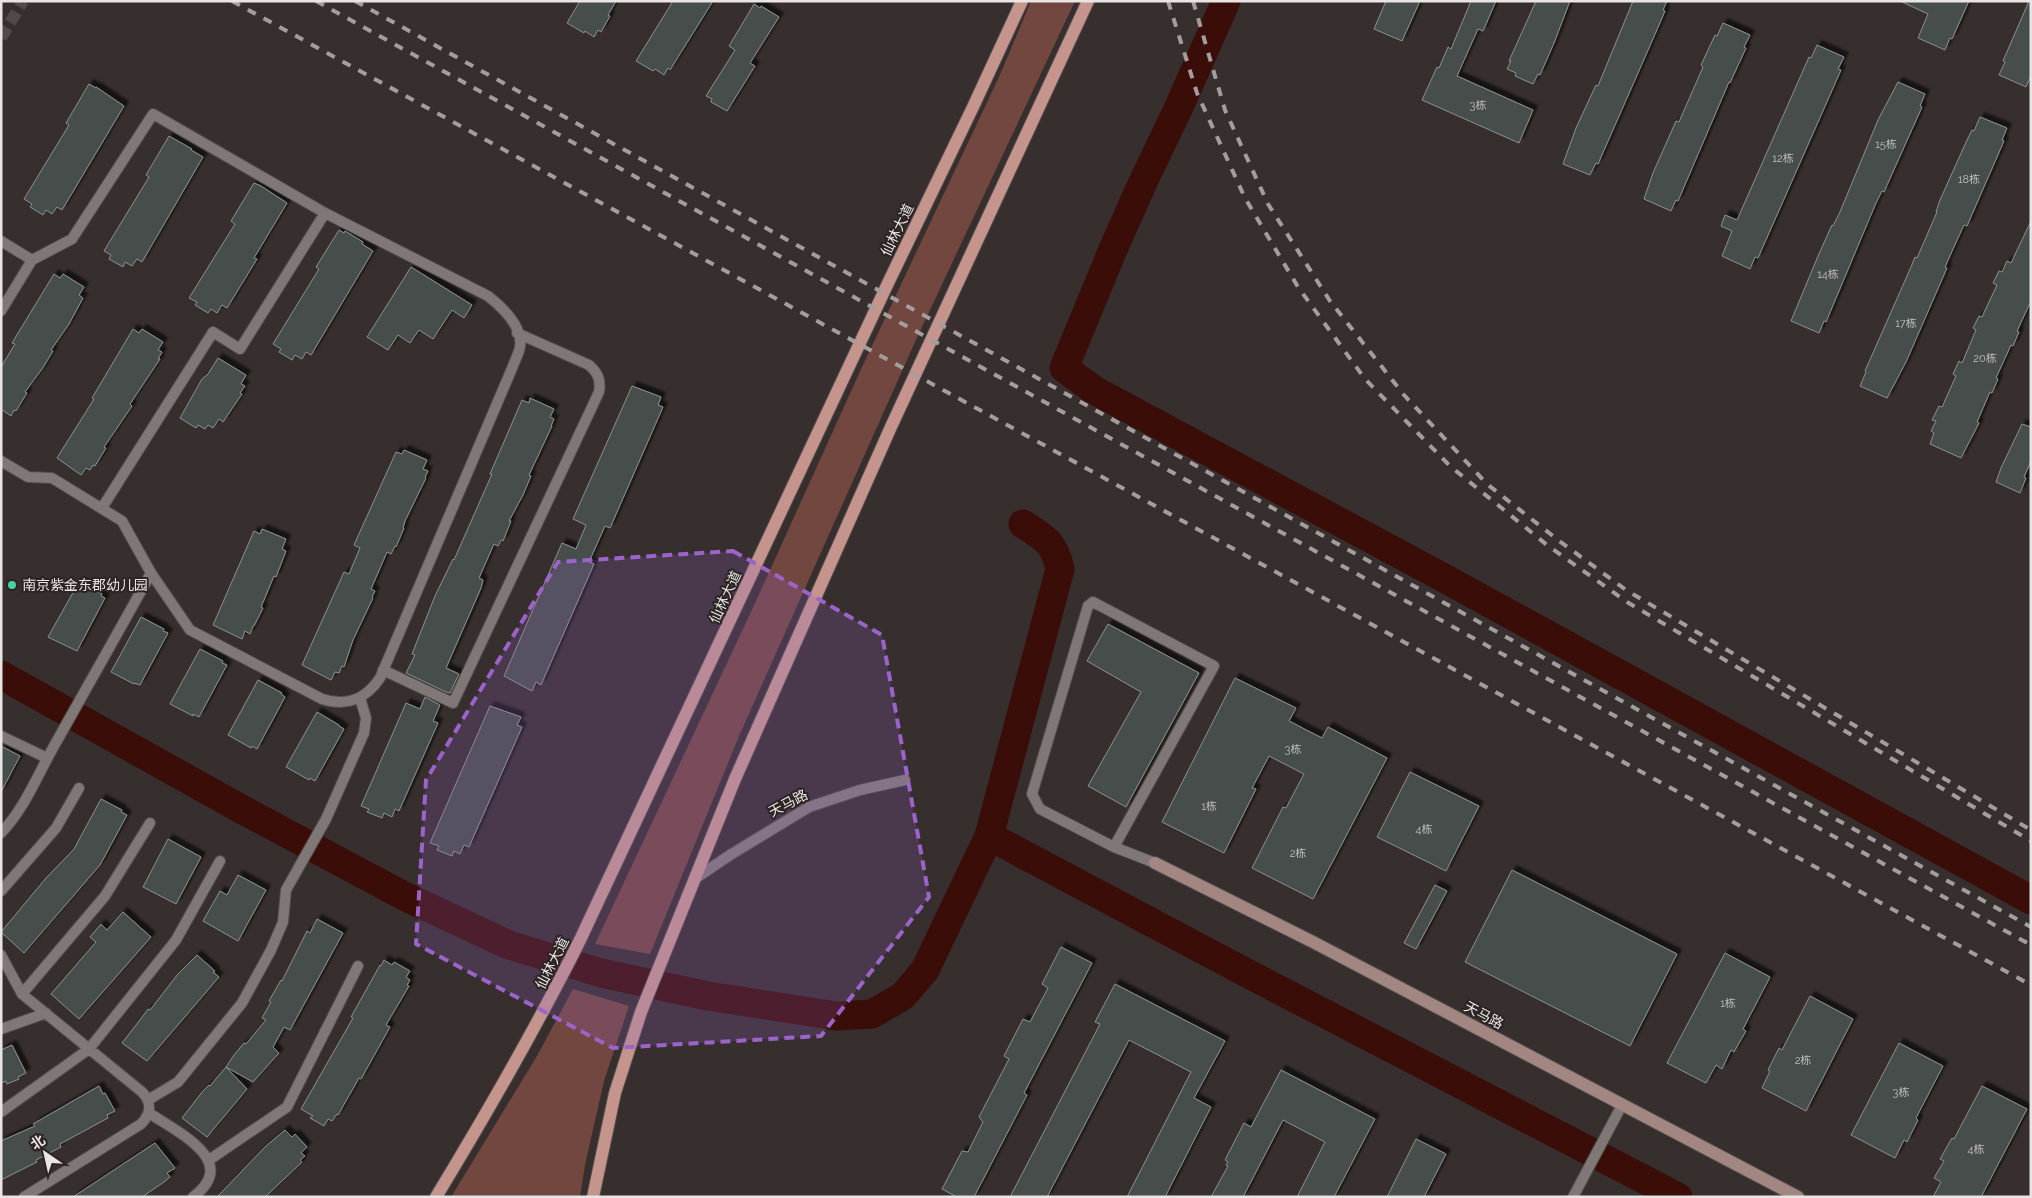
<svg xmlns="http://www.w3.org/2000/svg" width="2032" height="1198" viewBox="0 0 2032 1198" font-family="Raleway,'Noto Sans SC',sans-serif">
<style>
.green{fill:#724740}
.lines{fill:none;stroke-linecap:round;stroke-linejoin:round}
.river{stroke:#3a0d08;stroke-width:29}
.building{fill:#474e4b;stroke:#8a918d;filter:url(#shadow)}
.secondary-tunnel{stroke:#514a49;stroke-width:12;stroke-dasharray:12 6;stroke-linecap:butt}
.lane-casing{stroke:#524d4c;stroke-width:12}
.secondary-casing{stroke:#524d4c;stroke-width:14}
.primary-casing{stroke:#524d4c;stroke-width:14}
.lane{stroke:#807877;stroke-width:10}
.secondary{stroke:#a28682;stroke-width:12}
.primary{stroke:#c4948d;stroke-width:12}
.rail{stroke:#a39e9d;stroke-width:4;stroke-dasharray:9 9;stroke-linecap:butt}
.marked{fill:#9c64ca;fill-opacity:0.2;stroke:#9c64ca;stroke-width:4;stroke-dasharray:10 6;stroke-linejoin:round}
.poi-dot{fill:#46d49e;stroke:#2c2524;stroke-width:2}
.labels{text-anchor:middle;stroke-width:4;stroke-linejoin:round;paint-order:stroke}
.number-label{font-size:11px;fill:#c0bfbe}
.street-label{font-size:14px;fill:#e9e5e4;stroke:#2c2524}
.poi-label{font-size:14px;fill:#e9e5e4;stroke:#2c2524;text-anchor:start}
</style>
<defs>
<filter id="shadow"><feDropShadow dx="4.5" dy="-4.5" stdDeviation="1" flood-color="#0009"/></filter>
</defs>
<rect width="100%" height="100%" fill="#362f2e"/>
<path class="green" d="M1031,1H1075L915,342L739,736L650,954L595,944L751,612L862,367L999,77Z
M573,989L629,1006L604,1081L585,1165L580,1197H451L537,1056Z"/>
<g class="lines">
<path class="river" d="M1226,1L1178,109L1143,182L1114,247L1064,368L1094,390L1444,578L2031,900
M1,675L243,810L404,896L509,945L601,973L708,996L836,1016L872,1014L903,996L925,970L989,836L1060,569C1054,542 1045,538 1023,524
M989,836L1241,970L1678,1197"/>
</g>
<path class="building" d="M580,1H616L608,15L610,16L601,32L598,30L594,37L585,31L584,33L567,23Z
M673,1H713L670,70L668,68L664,75L655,69L653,71L636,61Z
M1386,1H1420L1402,41L1374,29Z
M1471,1H1496L1483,31L1478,29L1457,76L1533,110L1519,143L1422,100L1437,67L1439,68L1448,47L1451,49Z
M1536,1H1570L1554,43L1540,75L1538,74L1533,84L1515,76L1516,73L1507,69L1511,61H1509Z
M1633,1H1667L1663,10L1665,11L1656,32L1598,164L1596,163L1590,175L1563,164L1576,128L1596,85L1598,86Z
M1900,1H1969L1952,39L1950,38L1945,50L1918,38L1928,14Z
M2029,1H2031V76L2026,87L1999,75L2005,62L2003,61Z
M754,4L760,8L761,6L779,17L750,63L755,66L727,111L711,102L712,99L706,96L735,50L729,46Z
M1723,23L1750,35L1744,47L1746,48L1730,83L1729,82L1678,201L1676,200L1671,211L1644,199L1653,173L1676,121L1679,122L1703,67L1701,65L1715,35L1717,36Z
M1817,45L1844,57L1838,69L1841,70L1758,258L1755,257L1750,269L1722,256L1732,231L1721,226L1725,215L1737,220L1809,57L1811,58Z
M1898,82L1925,94L1920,106L1922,107L1884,192L1882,191L1876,203L1826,322L1824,321L1819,333L1791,321L1818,256L1832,225L1833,226L1840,212L1878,120Z
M89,84L96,88V87L124,106L62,210L57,207L52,214L46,210L43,215L30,207L32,204L24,199L69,125L66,123Z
M1980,117L2007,128L2002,140L2004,141L1967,226L1964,225L1958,238L1945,267L1947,268L1906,362L1887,398L1860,386L1866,372L1865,371L1911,267L1915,257L1917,258L1937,212H1936L1940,200L1967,140L1972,130L1974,131Z
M169,136L192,149L191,150L203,157L142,262L137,259L132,266L125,262L123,267L109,259L111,255L104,251L149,177L146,175Z
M254,183L261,186L287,203L254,258L257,259L227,308L222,305L217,313L211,309L208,313L195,305L197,302L189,298L235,224L231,221Z
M2031,221V301L2017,331L2019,332L2013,346L2011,345L1996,378L1998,379L1992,393L1990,392L1977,422L1979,423L1961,458L1930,444L1934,433L1931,431L1936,421L1932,420L1939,406L1942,407L1956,376L1953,374L1959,361L1962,363L1976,330L1973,328L1979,316L1982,317L1997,285L1993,283L1999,271L2002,272L2007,261L2011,263Z
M339,230L344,233L345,231L363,242L362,244L373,251L311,355L306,352L302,359L295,355L292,360L279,352L281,349L273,344L319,269L316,267Z
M411,267L472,305L464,318L452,310L433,339L419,330L410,343L398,335L388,350L367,337Z
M54,274L60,278L63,274L84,287L79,295L83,298L69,324L51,350L53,351L42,369L25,392L27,393L16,411L14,410L11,416L1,409V367L15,344L12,343Z
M133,329L139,333L142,329L163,342L158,350L162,352L158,359H160L130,404L132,406L104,447L106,448L95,466L93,465L90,470L86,468L81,475L57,458L94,399L92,398Z
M218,358L246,375L241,384L245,386L240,393L242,394L223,422L219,419L213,428L208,425L205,429L198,425L196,428L180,418L202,379L208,374Z
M632,386L661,397L658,405L663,407L610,528L605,526L589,562L594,564L541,685L536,682L532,691L504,676L562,543L576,549L586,525L573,519Z
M530,398L554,409L550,417L554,419L551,426H552L529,475L531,476L523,495L509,521H511L503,541L501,540L498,546L494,544L479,578L483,580L481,588L446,668L459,674L450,693L446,692L406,673L415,655L412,654L435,596L453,559L454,560L492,474H490L522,400L529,403Z
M2022,424L2031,427V461L2024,477L2026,478L2020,493L1996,482L2001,468Z
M404,450L427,460L423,469L428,471L425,477L426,478L405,521L403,528H404L396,547L395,546L391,554L387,552L371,589L375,591L372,597L373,598L353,640L344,667L342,666L339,673L335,672L331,680L302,665L344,572L349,574L360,548L354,545L396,452L402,454Z
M262,529L286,539L282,549L286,551L276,577L274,576L264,600L261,607L263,608L254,626H253L250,634L245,631L242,639L213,625L254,531L260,534Z
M79,582L102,594L101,596L105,598L77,651L48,637Z
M141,617L164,629L163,631L168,633L140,685L134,683V684L111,672Z
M1108,624L1199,673L1126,807L1088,786L1141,692L1087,661Z
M200,649L223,661L222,663L227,665L199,717L193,714V716L170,704Z
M1235,678L1296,708L1289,721L1322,738L1328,727L1387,758L1313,899L1252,868L1283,807L1286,808L1304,774L1269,756L1252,788L1256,789L1224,853L1162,822Z
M258,680L282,693L281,694L285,697L257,749L252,746L251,748L228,735Z
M425,697L440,705L433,721L438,723L399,811L395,809L392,817L384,813L382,818L367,812L369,809L361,806L406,703L420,709Z
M490,706L521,717L517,725L522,727L469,847L464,845L460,854L454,851L452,856L437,850L439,846L430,843Z
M317,712L339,725V726L344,729L315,781L310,778L309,780L286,767Z
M1,746L20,756L1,792Z
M1410,772L1479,806L1446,871L1377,837Z
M101,799L122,810L121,812L127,815L100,865L24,953L1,932L46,878L74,849Z
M168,839L201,857L176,904L143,887Z
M1512,870L1677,954L1630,1046L1465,962Z
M238,875L266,890L238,941L203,921L220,891L227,895Z
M1435,885L1447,891L1416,949L1404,943Z
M123,912L151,937L79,1019L51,994L96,942L90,937L101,924L107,930Z
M317,919L343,933L290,1030L284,1027L273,1047L279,1053L253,1082L226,1067L234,1055L244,1043L246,1044L266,1020L262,1018L271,1002L269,1001L281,980L282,981L307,931L310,933Z
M1061,947L1092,963L1024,1093L1027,1095L974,1197H957L942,1189L962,1151L968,1152L983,1122L979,1117L1009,1059L1004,1056L1023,1019L1030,1022L1048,988L1042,984Z
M1725,953L1770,977L1743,1029L1746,1031L1734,1052L1731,1050L1722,1069L1716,1065L1706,1083L1667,1063Z
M197,955L215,971L213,972L219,977L147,1061L122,1043L143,1016L148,1009L150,1010L178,974Z
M384,960L392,965L394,962L410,971L406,977L410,980L407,985L409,986L386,1025L390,1027L361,1079L359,1078L338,1115L337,1114L332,1121L328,1119L324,1126L310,1118L313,1116L301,1109L353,1018L351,1017L380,965L381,966Z
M1115,984L1225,1041L1194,1098L1211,1107L1165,1197H1127L1191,1072L1129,1040L1047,1197H1010L1100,1024L1095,1022Z
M1810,996L1853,1019L1806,1111L1762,1088L1770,1071L1768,1070L1779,1048L1782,1050Z
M1899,1043L1943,1066L1916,1118L1918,1120L1907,1142L1904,1140L1895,1158L1851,1135Z
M12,1045L26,1073L18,1077L19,1079L7,1084L6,1081L1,1083V1050Z
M226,1067L247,1089L207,1137L182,1118L203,1091L209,1085L210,1086Z
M1281,1070L1375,1119L1334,1197H1297L1325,1142L1283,1120L1243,1197H1211L1228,1166L1226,1165L1228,1162L1225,1160L1244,1123L1251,1127Z
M99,1086L103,1094L105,1093L115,1111L107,1115L108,1118L60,1144L61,1147L36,1160L37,1162L1,1180V1141L35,1126L33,1124Z
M1982,1086L2027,1109L1981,1197H1933L1941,1182L1934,1178L1944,1161L1940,1159L1952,1138L1954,1139Z
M285,1130L292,1137L295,1134L307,1147L301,1153L305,1156L300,1160L302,1162L265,1197H217L265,1147Z
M1416,1139L1446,1154L1424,1197H1387Z
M155,1143L175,1168L167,1173L170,1177L164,1182L142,1197H73Z"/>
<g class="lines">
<path class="secondary-tunnel" d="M1,38L23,1"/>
<defs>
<path id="lane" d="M1,241L32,260L1,311
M32,260L72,239L153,114L325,213L488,296C502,307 523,327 520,347C519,353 515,360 513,366L380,678C366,699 346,707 322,699L190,630L151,573
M1,461L28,477L52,478L122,521L151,573C119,631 86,689 54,746C37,776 25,808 1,833
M102,508L213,332L240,349L325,213
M1093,602L1214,666L1114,847L1040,809L1032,794L1088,606Z
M383,670L453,703L599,392C601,380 598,373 589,365L517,333
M1,736L47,758
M1114,847L1155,863
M696,878L730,855L809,807L860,790L905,780
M1,891L56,828L79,788
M1,955L22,994L142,1092C152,1102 151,1114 141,1124L24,1197
M22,994L105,896L150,823
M1,1029L46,1013
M89,1049L176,940L220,861
M148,1100L178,1082L242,1003L271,950L283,922L286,890L326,819L364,733L366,718L360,698
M1,1112L89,1049
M149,1113C177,1132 241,1161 193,1197
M209,1160L287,1107L358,966
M1573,1197L1622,1105"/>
<path id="secondary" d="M1155,863L1313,942L1798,1197"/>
<path id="primary" d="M436,1197C487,1113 536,1028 580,940L889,281L973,107L1022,1
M593,1197L615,1093L641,1012L735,779L890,429L1088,1"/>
</defs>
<use href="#lane" class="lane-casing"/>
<use href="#secondary" class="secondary-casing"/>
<use href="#primary" class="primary-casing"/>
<use href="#lane" class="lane"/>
<use href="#secondary" class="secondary"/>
<use href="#primary" class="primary"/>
<path class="rail" d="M232,1L2031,985
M316,1L2031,945
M355,1L2031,927
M1168,1L1197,93L1245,198L1298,287L1365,379L1450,466L1547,545L1627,602L2031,841
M1193,1L1225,110L1268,204L1330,301L1404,395L1487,484L1558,540L1626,590L2031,830"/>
</g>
<path class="marked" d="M733,551L882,635L929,897L821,1036L613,1048L416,944L426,780L558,562Z"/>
<circle class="poi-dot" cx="12" cy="585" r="5"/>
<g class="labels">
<g class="number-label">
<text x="1478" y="109">3栋</text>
<text x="1886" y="148">15栋</text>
<text x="1783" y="162">12栋</text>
<text x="1969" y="183">18栋</text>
<text x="1828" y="278">14栋</text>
<text x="1906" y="327">17栋</text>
<text x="1985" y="362">20栋</text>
<text x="1293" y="753">3栋</text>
<text x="1209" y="810">1栋</text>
<text x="1424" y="833">4栋</text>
<text x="1298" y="857">2栋</text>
<text x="1728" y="1007">1栋</text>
<text x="1803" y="1064">2栋</text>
<text x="1901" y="1096">3栋</text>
<text x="1976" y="1153">4栋</text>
</g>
<g class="street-label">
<text transform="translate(897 230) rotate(-64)" y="5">仙林大道</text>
<text transform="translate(725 597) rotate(-65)" y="5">仙林大道</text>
<text transform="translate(788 803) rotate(-28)" y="5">天马路</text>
<text transform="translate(552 963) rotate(-63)" y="5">仙林大道</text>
<text transform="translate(1484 1015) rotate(28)" y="5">天马路</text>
</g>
<g class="poi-label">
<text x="22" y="590">南京紫金东郡幼儿园</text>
</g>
</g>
<rect width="2032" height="1198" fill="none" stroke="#e9e5e4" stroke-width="5"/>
<g transform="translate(45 1153) rotate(326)" stroke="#2c2524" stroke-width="4" paint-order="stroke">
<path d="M0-4L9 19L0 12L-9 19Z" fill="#e9e5e4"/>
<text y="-8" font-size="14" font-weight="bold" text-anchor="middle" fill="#e9e5e4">北</text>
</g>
</svg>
